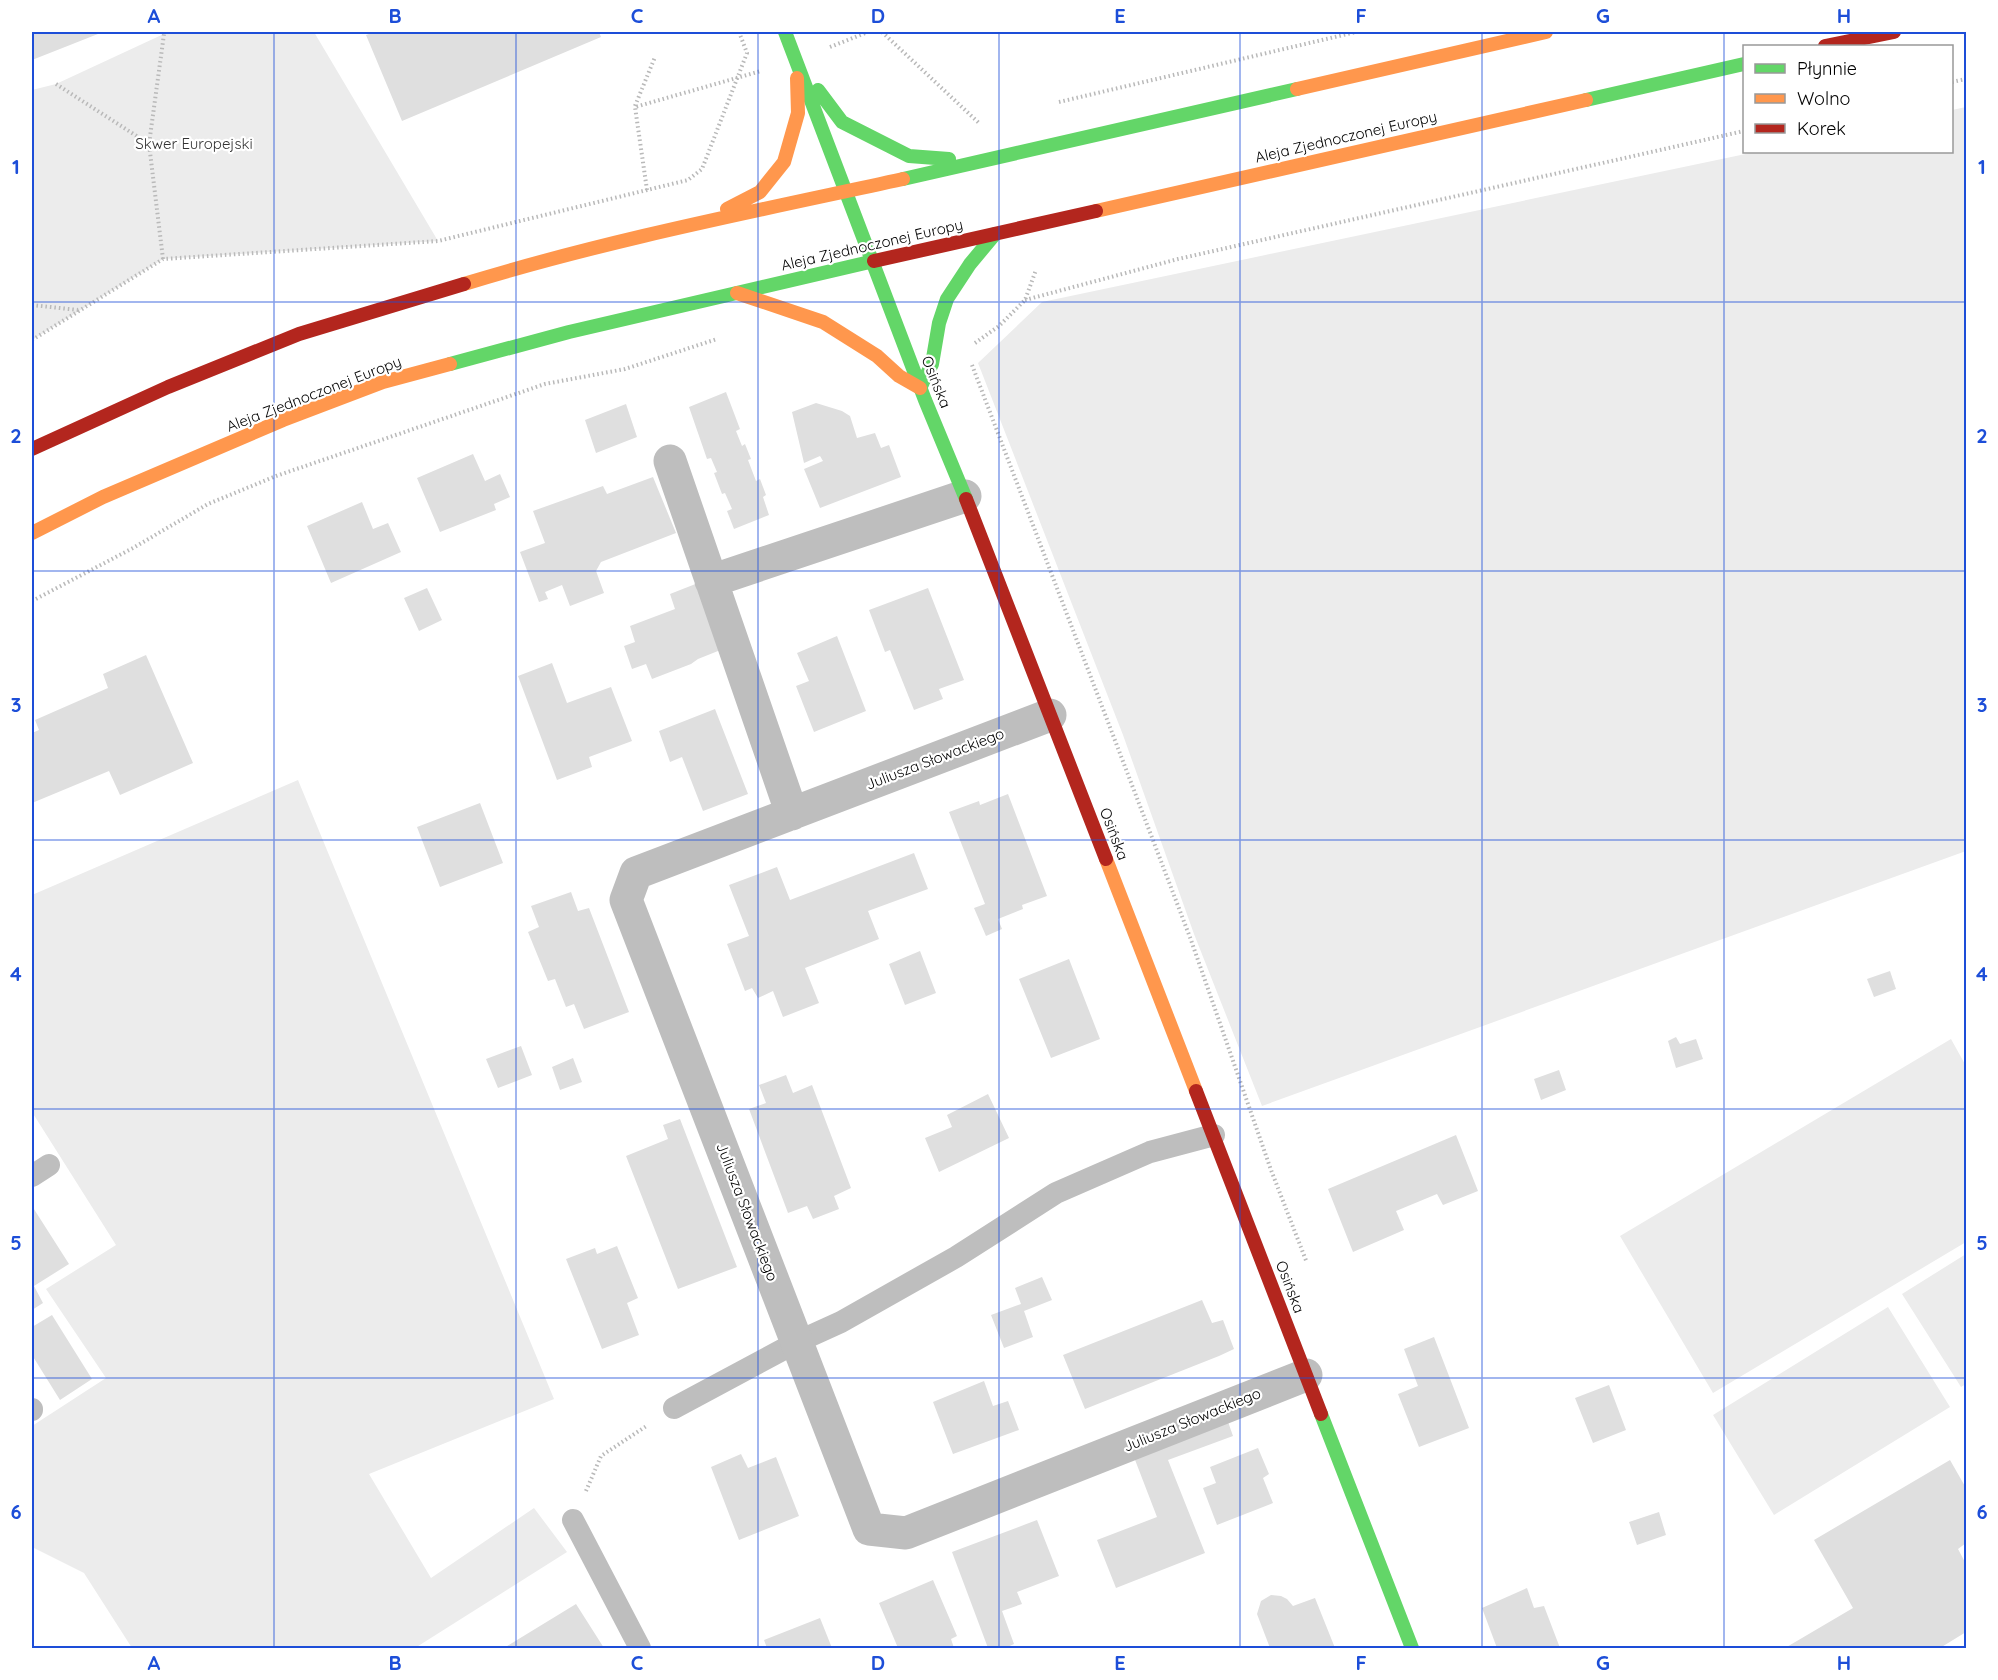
<svg xmlns="http://www.w3.org/2000/svg" width="1998" height="1680" viewBox="0 0 1998 1680" font-family="Quicksand,sans-serif">
<style>
.green{fill:#ececec}
.building{fill:#dfdfdf}
.lines{fill:none;stroke-linecap:round;stroke-linejoin:round}
.path{stroke:#b9b9b9;stroke-width:4;stroke-dasharray:1.5 3;stroke-linecap:butt}
.lane{stroke:#bebebe;stroke-width:22}
.street{stroke:#bebebe;stroke-width:33}
.fast{stroke:#63d668;stroke-width:14}
.slow{stroke:#ff974d;stroke-width:14}
.jam{stroke:#b3261e;stroke-width:14}
.grid{fill:none;stroke:#1d4ed8;stroke-width:1.5;stroke-opacity:0.55}
.labels{text-anchor:middle;stroke-width:4.5;stroke-linejoin:round;paint-order:stroke}
.street-label{font-size:15px;fill:#000;stroke:#fff}
.park-label{font-size:15px;fill:#333;stroke:#fff}
.neatline{fill:none;stroke:#1d4ed8;stroke-width:2}
.grid-label{font-size:20px;text-anchor:middle;font-weight:bold;fill:#1d4ed8}
</style>
<rect width="100%" height="100%" fill="#fff"/>
<path class="green" d="M168,32H314L438,241L163,259L32,340V90L56,84Z
M1966,107V851L1262,1106L1194,934L1123,735L978,363L1042,302L1755,152H1952V110Z
M298,780L554,1399L369,1474L431,1578L534,1508L567,1552L415,1648H132L84,1573L32,1547V1426L106,1378L46,1289L116,1245L32,1112V895Z
M1951,1039L1966,1066V1242L1713,1393L1620,1236Z
M1966,1254V1384L1961,1387L1902,1294Z
M1888,1307L1950,1407L1774,1515L1713,1415Z"/>
<path class="building" d="M32,32H103L32,60Z
M375,32H599L601,37L402,121L366,35Z
M726,392L740,429L736,431L742,446L745,444L751,459L748,460L756,481L760,479L766,495L763,497L769,515L734,529L727,511L732,509L725,493L722,494L714,473L717,472L711,458L707,459L689,407Z
M816,403L842,411L850,416L857,438L875,433L881,448L889,445L901,477L820,508L804,469L823,461L820,456L804,463L792,412Z
M626,404L637,437L596,453L585,420Z
M473,454L485,481L500,474L510,497L494,504L496,510L440,532L417,478Z
M653,477L676,533L601,562L596,571L604,593L570,606L562,585L545,592L548,599L539,602L520,552L545,543L533,511L603,486L607,494Z
M362,502L373,529L388,523L401,552L331,583L307,526Z
M698,583L723,649L698,659L691,664L652,679L646,664L632,669L624,646L635,642L630,626L675,609L670,594Z
M427,588L442,620L419,631L404,598Z
M928,588L964,680L939,689L943,699L914,710L890,650L885,652L869,610Z
M837,636L866,711L814,732L796,686L809,681L797,653Z
M146,655L193,763L120,795L109,771L32,803V733L39,730L35,720L108,688L103,674Z
M552,663L567,703L611,687L632,741L589,757L592,767L557,780L518,676Z
M715,709L748,794L703,811L682,757L670,762L659,731Z
M1008,794L1047,896L1022,905L1023,909L998,919L1002,929L986,936L974,908L985,904L949,812L979,801L980,805Z
M480,803L503,863L440,887L417,827Z
M914,853L928,889L868,911L879,939L805,968L819,1003L783,1017L773,991L758,998L752,988L745,991L727,944L749,936L729,885L777,867L790,900Z
M571,892L578,911L589,908L629,1012L584,1029L574,1004L566,1007L555,979L548,981L528,932L539,927L531,906Z
M920,951L936,993L905,1005L889,964Z
M1069,959L1100,1039L1051,1058L1019,979Z
M1890,971L1896,989L1874,997L1867,979Z
M1676,1037L1680,1044L1696,1039L1703,1059L1676,1068L1668,1041Z
M521,1046L532,1075L498,1088L486,1059Z
M573,1058L582,1082L560,1090L552,1067Z
M1559,1070L1566,1090L1541,1100L1534,1079Z
M786,1075L793,1093L812,1085L851,1188L834,1196L839,1209L813,1219L807,1206L788,1213L749,1109L766,1103L759,1085Z
M988,1094L1009,1138L939,1172L925,1138L952,1127L947,1115Z
M680,1119L737,1267L678,1289L626,1156L668,1139L663,1125Z
M1456,1135L1478,1191L1443,1205L1437,1194L1396,1211L1404,1230L1353,1252L1328,1189Z
M32,1206L69,1264L34,1286L43,1303L32,1310Z
M617,1246L638,1298L627,1303L639,1335L602,1349L566,1259L595,1248L597,1254Z
M1042,1277L1052,1300L1024,1311L1033,1337L1004,1348L991,1315L1021,1304L1015,1288Z
M1202,1300L1212,1323L1223,1320L1234,1349L1219,1356L1085,1409L1063,1355Z
M52,1315L92,1379L60,1400L32,1355V1327Z
M1434,1337L1469,1428L1419,1447L1398,1394L1418,1386L1404,1349Z
M984,1381L993,1406L1008,1401L1019,1430L953,1454L933,1402Z
M1609,1385L1626,1430L1593,1443L1575,1398Z
M1226,1416L1233,1436L1168,1460L1205,1553L1116,1588L1097,1540L1157,1517L1132,1452Z
M1258,1448L1269,1474L1263,1478L1273,1503L1217,1525L1203,1488L1216,1483L1210,1467Z
M741,1454L748,1468L776,1457L799,1516L739,1540L711,1467Z
M1950,1460L1966,1488V1543L1958,1549L1966,1564V1632L1940,1648H1785L1853,1608L1814,1540Z
M1659,1512L1666,1535L1637,1545L1629,1522Z
M1037,1520L1059,1576L1017,1592L1022,1604L1002,1611L1014,1644L1005,1648H988L952,1552Z
M933,1580L957,1636L951,1639L954,1648H898L879,1603Z
M1527,1588L1534,1608L1544,1606L1560,1648H1497L1482,1608Z
M1271,1595L1281,1596L1287,1599L1293,1606L1315,1598L1335,1648H1270L1257,1614L1261,1601Z
M576,1604L604,1648H504Z
M820,1618L832,1648H767L764,1640Z"/>
<g class="lines">
<path class="path" d="M882,32L980,124
M830,47L868,32
M1952,82L1966,79
M56,84L149,144
M1059,102L1356,32
M635,106L655,57
M647,190L635,107L761,71
M163,259L149,144L164,34
M1025,300L1178,259L1744,131
M32,305L78,310
M32,340L163,259L438,241L688,180L702,169L747,53L739,32
M975,343L999,326L1025,300L1036,270
M972,365L1191,940L1271,1170L1307,1263
M32,601L133,548L208,504L276,476L545,384L625,369L717,339
M586,1491L601,1456L648,1425"/>
<path class="lane" d="M32,1176L49,1165
M674,1408L797,1342L841,1322L956,1257L1056,1193L1150,1152L1214,1135
M32,1409V1410
M573,1520L640,1648"/>
<path class="street" d="M670,461L792,814
M711,581L965,496
M1050,715L636,873L626,900L869,1529L906,1533L1306,1375"/>
<path class="fast" d="M785,32L925,400L966,499
M818,90L842,122L909,156L949,159
M1586,100L1744,64
M903,179L1297,89
M450,364L569,332L874,261
M920,388L932,364L939,323L947,299L970,264L995,234
M1321,1414L1412,1648"/>
<path class="slow" d="M1297,89L1546,32
M727,209L760,192L784,162L798,113L797,78
M1096,211L1586,100
M464,284C607,240 756,211 903,179
M737,293L823,322L877,356L899,376L920,388
M32,533L103,497L283,420L383,382L450,364
M1106,859L1196,1091"/>
<path class="jam" d="M1825,46L1894,32
M874,261L1096,211
M32,449L168,387L299,334L464,284
M966,499L1106,859
M1196,1091L1321,1414"/>
</g>
<path class="grid" d="M274,32V1648M516,32V1648M758,32V1648M999,32V1648M1240,32V1648M1482,32V1648M1724,32V1648M32,302H1966M32,571H1966M32,840H1966M32,1109H1966M32,1378H1966"/>
<g class="labels">
<g class="street-label">
<text transform="translate(1346 137) rotate(-13)" y="5">Aleja Zjednoczonej Europy</text>
<text transform="translate(872 245) rotate(-13)" y="5">Aleja Zjednoczonej Europy</text>
<text transform="translate(936 382) rotate(68)" y="5">Osińska</text>
<text transform="translate(314 394) rotate(-21)" y="5">Aleja Zjednoczonej Europy</text>
<text transform="translate(935 759) rotate(-21)" y="5">Juliusza Słowackiego</text>
<text transform="translate(1114 834) rotate(69)" y="5">Osińska</text>
<text transform="translate(747 1212) rotate(69)" y="5">Juliusza Słowackiego</text>
<text transform="translate(1290 1287) rotate(69)" y="5">Osińska</text>
<text transform="translate(1192 1420) rotate(-22)" y="5">Juliusza Słowackiego</text>
</g>
<g class="park-label">
<text x="194" y="149">Skwer Europejski</text>
</g>
</g>
<rect width="1998" height="1680" fill="none" stroke="#ffffff" stroke-width="66"/>
<rect x="1743" y="45" width="210" height="108" fill="#ffffff" stroke="#999999" stroke-width="1.5"/>
<rect x="1755" y="64" width="30" height="9" fill="#63d668" stroke="#999999" stroke-width="1.5"/>
<text x="1797" y="75" font-size="18" fill="#000000">Płynnie</text>
<rect x="1755" y="94" width="30" height="9" fill="#ff974d" stroke="#999999" stroke-width="1.5"/>
<text x="1797" y="105" font-size="18" fill="#000000">Wolno</text>
<rect x="1755" y="124" width="30" height="9" fill="#b3261e" stroke="#999999" stroke-width="1.5"/>
<text x="1797" y="135" font-size="18" fill="#000000">Korek</text>
<rect x="33" y="33" width="1932" height="1614" class="neatline"/>
<g class="grid-label">
<text x="154" y="23">A</text>
<text x="395" y="23">B</text>
<text x="637" y="23">C</text>
<text x="878" y="23">D</text>
<text x="1120" y="23">E</text>
<text x="1361" y="23">F</text>
<text x="1603" y="23">G</text>
<text x="1844" y="23">H</text>
<text x="16" y="174">1</text>
<text x="1982" y="174">1</text>
<text x="16" y="443">2</text>
<text x="1982" y="443">2</text>
<text x="16" y="712">3</text>
<text x="1982" y="712">3</text>
<text x="16" y="981">4</text>
<text x="1982" y="981">4</text>
<text x="16" y="1250">5</text>
<text x="1982" y="1250">5</text>
<text x="16" y="1519">6</text>
<text x="1982" y="1519">6</text>
<text x="154" y="1670">A</text>
<text x="395" y="1670">B</text>
<text x="637" y="1670">C</text>
<text x="878" y="1670">D</text>
<text x="1120" y="1670">E</text>
<text x="1361" y="1670">F</text>
<text x="1603" y="1670">G</text>
<text x="1844" y="1670">H</text>
</g>
</svg>
